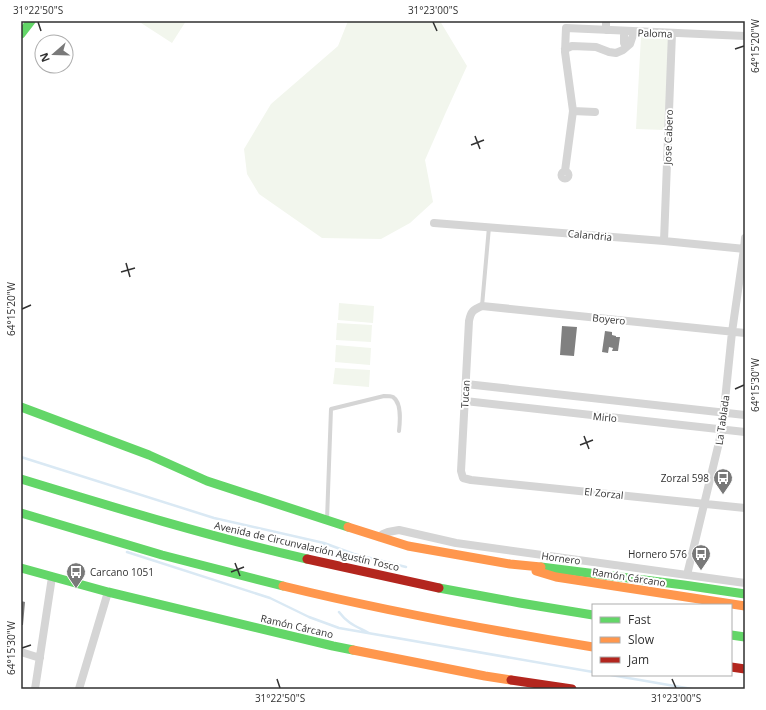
<svg xmlns="http://www.w3.org/2000/svg" width="766" height="710" viewBox="0 0 766 710" font-family="'Open Sans',sans-serif">
<style>
.green{fill:#f2f6ed}
.lines{fill:none;stroke-linecap:round;stroke-linejoin:round}
.stream{stroke:#dae9f4;stroke-width:2.5}
.building{fill:#808080}
.lane{stroke:#d5d5d5;stroke-width:4}
.street{stroke:#d5d5d5;stroke-width:8}
.fast{stroke:#63d668;stroke-width:9}
.slow{stroke:#ff974d;stroke-width:9}
.jam{stroke:#b3261e;stroke-width:9}
.ticks{fill:none;stroke:#313131;stroke-width:1.5}
.labels{text-anchor:middle;stroke-width:4;stroke-linejoin:round;paint-order:stroke}
.street-label{font-size:10px;fill:#313131;stroke:#fff}
.poi-label{font-size:10px;fill:#313131;stroke:#fff;text-anchor:end}
.neatline{fill:none;stroke:#313131;stroke-width:1.5}
.ticks-label{font-size:10px;text-anchor:middle;fill:#313131}
</style>
<rect width="100%" height="100%" fill="#fff"/>
<path class="green" d="M138,21H186L172,43Z
M348,21H440L467,66L446,112L425,160L433,202L410,223L381,239L322,238L259,194L247,174L244,149L271,104L338,46Z
M641,36L669,38L665,130L636,129Z
M339,303L374,306L373,323L338,320Z
M337,323L372,325L371,342L336,340Z
M336,345L371,348L370,365L335,362Z
M335,368L370,370L369,387L333,384Z"/>
<g class="lines">
<path class="stream" d="M21,457L214,518L324,543L354,554L406,567
M324,543L326,553
M127,552L270,598L309,617L339,628L593,672
M339,612C348,624 356,626 369,633
M611,675L692,689"/>
</g>
<path class="building" d="M562,326L577,327L574,356L560,355Z
M605,331L612,332V335L616,336V337H620L618,351H612L613,348L609,347L608,353L602,352Z
M21,601L25,602L23,625H21Z"/>
<g class="lines">
<path class="lane" d="M482,306L489,227
M327,520L331,409L384,396C387,396 391,396 393,397C402,403 400,422 399,431"/>
<path class="street" d="M606,30V21
M624,31V43L626,47
M565,49L572,46L596,47L609,52L616,53L623,50L630,44L634,32
M573,111L595,112
M565,171L573,111L565,52L566,28L745,36
M561.5 175a3.5 3.5 0 1 1 7 0a3.5 3.5 0 1 1-7 0Z
M434,223L664,241L745,249
M664,241L672,33
M745,333L482,306C473,310 471,311 469,321L461,471L463,478L471,480L745,508
M466,384L745,415
M465,401L745,432
M379,537L383,534L388,532L399,530L456,543L745,583
M687,575L722,430L732,332L744,249L745,238
M21,652L40,658
M35,689L52,577
M79,689L108,592"/>
<path class="fast" d="M21,34L31,21
M21,407L149,455L207,481L348,527
M21,479C116,508 211,537 307,559
M21,513L162,555L283,586
M541,567L684,585L745,594
M21,568L108,592L333,646L353,650
M439,588L520,603L593,615
M731,635L745,637"/>
<path class="slow" d="M348,527L408,546L510,564L541,567
M536,571L556,577L745,606
M283,586C385,611 489,630 593,647
M353,650L485,676L511,680"/>
<path class="jam" d="M307,559L439,588
M731,667L745,669
M511,680L572,689"/>
</g>
<path class="ticks" d="M38,22L41,31M433,22L437,31M735,49L744,46M475,136L480,149M471,145L484,140M126,263L130,277M121,272L135,268M22,309L31,305M735,389L744,385M584,436L589,449M580,445L593,440M235,563L240,576M231,572L244,567M22,648L31,645M277,679L280,688M672,679L676,688"/>
<defs>
<symbol id="bus-pin" viewBox="-11 -11 22 30"><path d="M0 17L-7.5 6A9.5 9.5 0 1 1 7.5 6Z" fill="#797979" stroke="#fff"/><path d="M-5-6H5V4H4V6H2V4H-2V6H-4V4H-5ZM-3.5-4V0h7V-4ZM-3.5 1.2v1.5H-2V1.2ZM2 1.2v1.5H3.5V1.2Z" fill="#fff"/></symbol>
</defs>
<g fill-rule="evenodd">
<use href="#bus-pin" x="712" y="467" width="22" height="30"/>
<use href="#bus-pin" x="690" y="543" width="22" height="30"/>
<use href="#bus-pin" x="65" y="561" width="22" height="30"/>
</g>
<g class="labels">
<g class="street-label">
<text transform="translate(655 33) rotate(2)" y="4">Paloma</text>
<text transform="translate(668 137) rotate(-88)" y="4">Jose Cabero</text>
<text transform="translate(590 235) rotate(5)" y="4">Calandria</text>
<text transform="translate(609 319) rotate(6)" y="4">Boyero</text>
<text transform="translate(465 394) rotate(-87)" y="4">Tucan</text>
<text transform="translate(605 417) rotate(6)" y="4">Mirlo</text>
<text transform="translate(722 420) rotate(-82)" y="4">La Tablada</text>
<text transform="translate(604 493) rotate(6)" y="4">El Zorzal</text>
<text transform="translate(307 546) rotate(13)" y="4">Avenida de Circunvalación Agustín Tosco</text>
<text transform="translate(561 558) rotate(8)" y="4">Hornero</text>
<text transform="translate(629 577) rotate(9)" y="4">Ramón Cárcano</text>
<text transform="translate(297 626) rotate(13)" y="4">Ramón Cárcano</text>
</g>
<g class="poi-label">
<text x="709" y="482">Zorzal 598</text>
<text x="687" y="558">Hornero 576</text>
<text x="90" y="576" text-anchor="start">Carcano 1051</text>
</g>
</g>
<rect width="766" height="710" fill="none" stroke="#ffffff" stroke-width="44"/>
<rect x="592" y="604" width="140" height="72" fill="#ffffff" stroke="#adadad"/>
<rect x="600" y="617" width="20" height="6" fill="#63d668" stroke="#adadad"/>
<text x="628" y="624" font-size="12" fill="#313131">Fast</text>
<rect x="600" y="637" width="20" height="6" fill="#ff974d" stroke="#adadad"/>
<text x="628" y="644" font-size="12" fill="#313131">Slow</text>
<rect x="600" y="657" width="20" height="6" fill="#b3261e" stroke="#adadad"/>
<text x="628" y="664" font-size="12" fill="#313131">Jam</text>
<g transform="translate(54 54) rotate(250)"><circle r="19" fill="#ffffff" stroke="#adadad"/>
<path d="M0-3L7 15L0 10L-7 15Z" fill="#797979"/>
<text y="-6" font-size="11" font-weight="bold" text-anchor="middle" fill="#313131">N</text>
</g>
<rect x="22" y="22" width="722" height="666" class="neatline"/>
<g class="ticks-label">
<text x="38" y="14">31°22'50"S</text>
<text x="433" y="14">31°23'00"S</text>
<text transform="translate(755 46) rotate(-90)" y="4">64°15'20"W</text>
<text transform="translate(11 309) rotate(-90)" y="4">64°15'20"W</text>
<text transform="translate(755 385) rotate(-90)" y="4">64°15'30"W</text>
<text transform="translate(11 648) rotate(-90)" y="4">64°15'30"W</text>
<text x="280" y="702">31°22'50"S</text>
<text x="676" y="702">31°23'00"S</text>
</g>
</svg>
